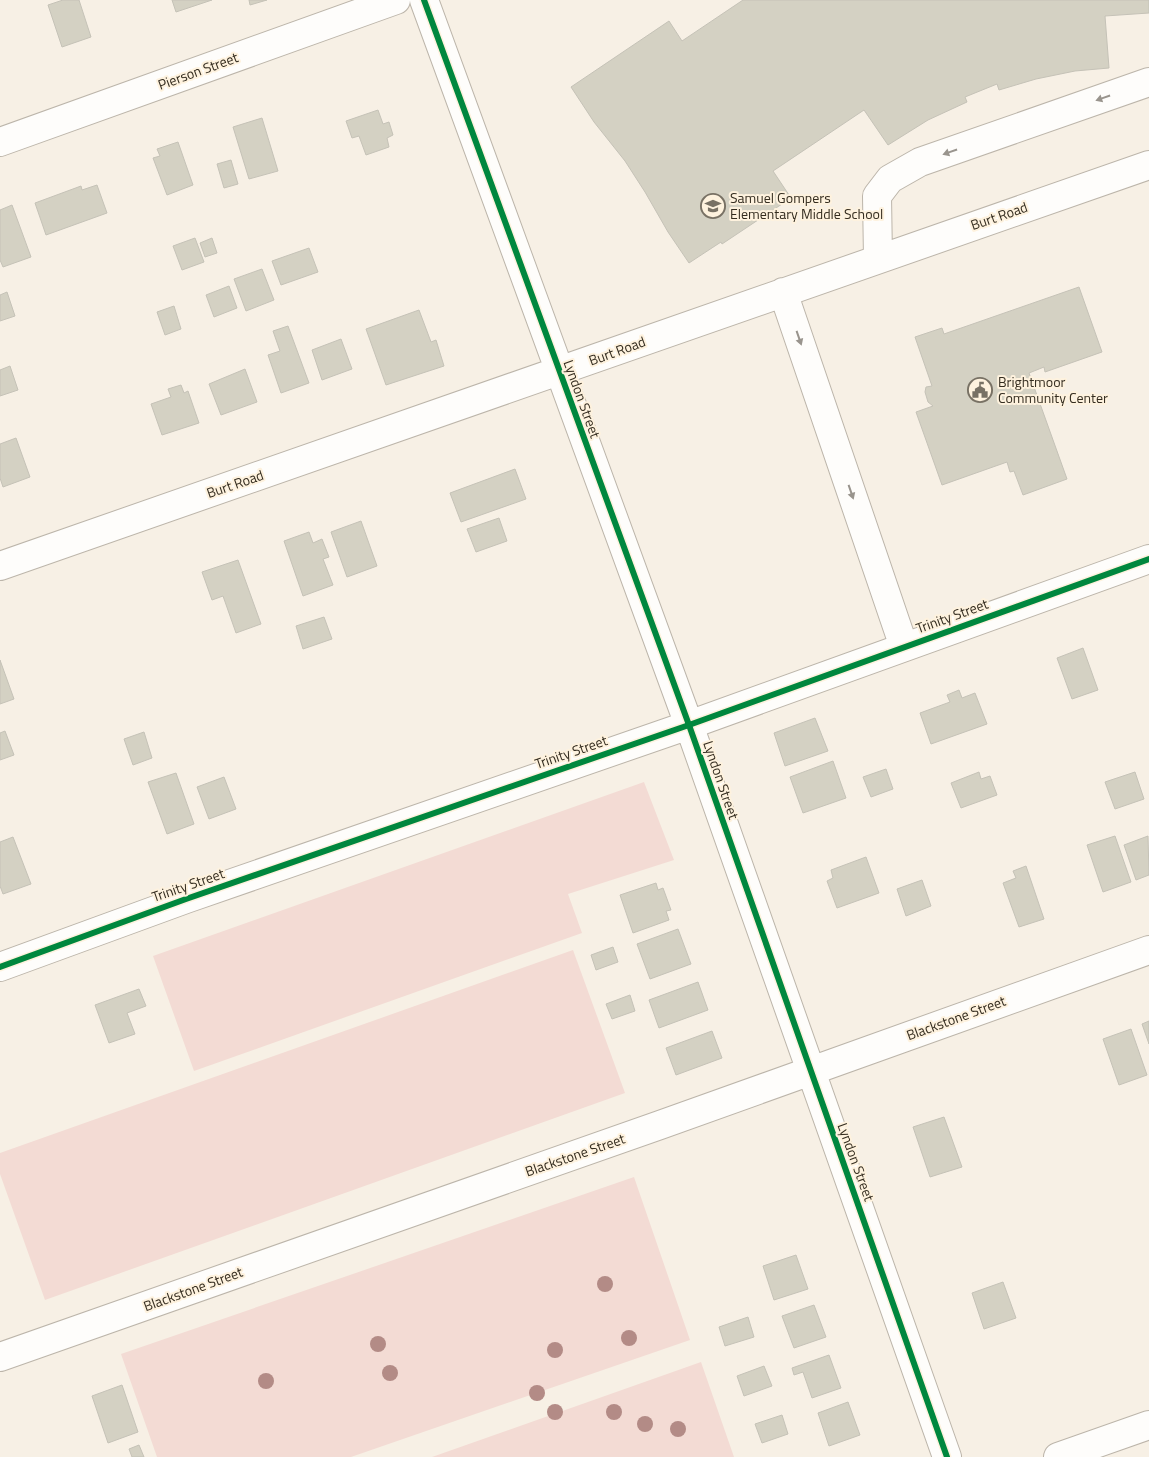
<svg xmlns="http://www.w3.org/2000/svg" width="1149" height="1457" viewBox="0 0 1149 1457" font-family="'Titillium Web',sans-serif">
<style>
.green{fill:#f3dbd4}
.building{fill:#d4d1c3;stroke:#c5c2b7}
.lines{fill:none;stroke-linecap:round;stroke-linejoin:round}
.minor-casing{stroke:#bcb5aa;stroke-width:30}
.minor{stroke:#fefdfb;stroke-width:28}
.cycleway-casing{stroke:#fef2de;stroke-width:9}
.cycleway{stroke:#00873e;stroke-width:6}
.tree{fill:#b38b86}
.oneway{fill:#99948d}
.labels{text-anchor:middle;stroke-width:4;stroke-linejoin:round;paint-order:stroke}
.street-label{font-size:14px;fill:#342c1f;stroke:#fef2de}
.poi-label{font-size:14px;fill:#342c1f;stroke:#fef2de;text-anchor:start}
</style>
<rect width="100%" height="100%" fill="#f7f0e5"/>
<path class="green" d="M644,782L674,860L568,894L582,933L194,1071L153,956Z
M573,950L625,1093L45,1300L0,1174V1153Z
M634,1177L690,1340L351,1457H157L121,1354Z
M701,1362L734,1457H432Z"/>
<path class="building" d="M63,0H79L91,37L62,47L48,5Z
M172,0H212L176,12Z
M249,0H267L250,5Z
M743,0H1149V13L1105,16L1109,68L1075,71L1036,79L999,90L997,84L965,97L967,102L928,120L888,145L864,110L773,171L791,198L722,244L721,242L689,263L668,232L645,192L625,161L594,122L571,87L669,21L682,41Z
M378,110L383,124L389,122L393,135L387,138L389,147L366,155L359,136L352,138L346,121Z
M262,118L278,171L249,179L233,127Z
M178,142L193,185L167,195L153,158L160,156L157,149Z
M231,160L238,184L224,188L217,164Z
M97,185L107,213L46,235L35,203L81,186L82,190Z
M12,205L31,257L3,267L0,260V210Z
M195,238L204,262L182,270L173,246Z
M212,238L217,253L205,257L200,243Z
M309,248L318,272L281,285L272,261Z
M262,269L274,300L246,311L234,279Z
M229,286L237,308L214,317L206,295Z
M1079,287L1102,352L1045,372L1044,367L1029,373L1067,479L1023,495L1014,471L1010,472L1007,462L942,485L916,412L933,406L928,402L925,392L926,387L932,386L915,337L942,328L944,334Z
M7,292L15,316L0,321V295Z
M174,306L181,329L165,335L157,312Z
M419,310L431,342L436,340L444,366L386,385L366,329Z
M288,326L309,383L281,393L268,355L280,351L273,331Z
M341,339L352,369L322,380L312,350Z
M10,366L18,390L0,396V370Z
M245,369L257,402L221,415L209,384Z
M181,385L184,393L188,391L199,423L162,435L151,404L171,397L168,389Z
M16,438L30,477L3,487L0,478V444Z
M515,469L526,499L461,522L450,493Z
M499,518L507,541L476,552L467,529Z
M361,521L377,566L347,577L331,532Z
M309,532L313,543L322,539L329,557L323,559L333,585L303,596L284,541Z
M238,560L261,624L236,633L223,596L212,600L202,572Z
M324,617L332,639L303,649L296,626Z
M1083,648L1098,690L1072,699L1057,658Z
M0,660L14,699L0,704Z
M959,690L962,698L975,693L987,724L931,744L920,713L950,702L947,695Z
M815,718L828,751L785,766L774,733Z
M5,731L14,755L0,760V733Z
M144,732L152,758L133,765L124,739Z
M833,761L846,798L803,813L790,777Z
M886,769L893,789L871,797L863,777Z
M979,772L981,779L990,776L997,795L961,808L951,783Z
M1135,772L1144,799L1115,809L1105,782Z
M176,773L194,824L167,834L148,782Z
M224,777L236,809L209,819L197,787Z
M1115,836L1131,882L1103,892L1087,845Z
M1148,836L1149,875L1136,880L1124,845Z
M13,837L31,884L3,894L0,886V842Z
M866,857L879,893L837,908L827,881L833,878L831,870Z
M1026,866L1044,919L1019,927L1003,883L1016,878L1013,871Z
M922,880L931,906L906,916L897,889Z
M656,883L658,890L663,888L671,910L666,911L669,920L633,933L620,895Z
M678,929L691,964L650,979L637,944Z
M613,947L618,962L596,970L591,955Z
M698,982L708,1010L659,1028L649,1000Z
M139,989L146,1006L127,1013L135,1034L109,1043L95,1005Z
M630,995L635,1011L612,1019L606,1004Z
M1149,1021V1044L1142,1024Z
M1131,1029L1147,1075L1119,1085L1103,1039Z
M712,1031L722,1058L676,1075L666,1048Z
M944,1117L962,1167L930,1177L913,1127Z
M796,1255L808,1289L774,1300L763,1266Z
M1003,1282L1016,1318L984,1329L972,1293Z
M814,1305L826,1337L794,1348L782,1316Z
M748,1317L754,1337L725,1346L719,1327Z
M829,1355L841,1388L812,1398L803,1372L794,1375L792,1368Z
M764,1366L772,1386L744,1396L737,1376Z
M122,1385L138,1432L108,1443L92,1396Z
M848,1402L860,1435L829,1446L818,1413Z
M782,1415L788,1434L762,1443L755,1424Z
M139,1445L144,1457H132L129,1449Z"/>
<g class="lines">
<defs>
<path id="minor" d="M424,0L689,725L947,1457
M0,142L396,0
M878,258L877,196L890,179L920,162L1149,82
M783,292L904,647
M0,566L1149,165
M0,967L186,899L689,725L1149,559
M0,1357L660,1125L1149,950
M1058,1457L1149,1425"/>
</defs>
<use href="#minor" class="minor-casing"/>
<use href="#minor" class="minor"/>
<defs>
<path id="cycleway" d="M424,0L689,725L947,1457
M0,967L186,899L689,725L1149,559"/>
</defs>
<use href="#cycleway" class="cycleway-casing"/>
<use href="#cycleway" class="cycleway"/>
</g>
<g class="tree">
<circle cx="605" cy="1284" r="8"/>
<circle cx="629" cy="1338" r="8"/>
<circle cx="378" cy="1344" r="8"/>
<circle cx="555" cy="1350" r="8"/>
<circle cx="390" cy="1373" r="8"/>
<circle cx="266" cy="1381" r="8"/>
<circle cx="537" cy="1393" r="8"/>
<circle cx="555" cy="1412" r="8"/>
<circle cx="614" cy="1412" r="8"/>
<circle cx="645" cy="1424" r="8"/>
<circle cx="678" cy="1429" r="8"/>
</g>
<defs><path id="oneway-solid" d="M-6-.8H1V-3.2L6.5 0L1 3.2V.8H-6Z" transform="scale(1.25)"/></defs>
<g class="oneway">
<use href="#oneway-solid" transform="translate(1103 98) rotate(161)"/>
<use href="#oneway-solid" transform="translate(950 152) rotate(161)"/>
<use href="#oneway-solid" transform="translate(799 338) rotate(71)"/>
<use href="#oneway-solid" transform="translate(851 492) rotate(71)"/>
</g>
<defs>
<symbol id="school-ring" viewBox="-11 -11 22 22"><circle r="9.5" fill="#fef2de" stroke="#787164" stroke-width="1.5"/><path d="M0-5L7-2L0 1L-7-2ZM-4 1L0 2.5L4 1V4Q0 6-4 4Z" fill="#787164"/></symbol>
<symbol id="civic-ring" viewBox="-11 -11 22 22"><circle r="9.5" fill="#fef2de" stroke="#787164" stroke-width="1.5"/><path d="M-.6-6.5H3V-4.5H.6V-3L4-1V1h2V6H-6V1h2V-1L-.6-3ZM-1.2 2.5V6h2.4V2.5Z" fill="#787164"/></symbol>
</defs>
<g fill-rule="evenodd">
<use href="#school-ring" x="699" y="192" width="28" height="28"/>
<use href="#civic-ring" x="966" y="376" width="28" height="28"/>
</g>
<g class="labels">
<g class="street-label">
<text transform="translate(198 71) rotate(-20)" y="5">Pierson Street</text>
<text transform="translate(999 216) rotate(-19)" y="5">Burt Road</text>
<text transform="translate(617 351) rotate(-20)" y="5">Burt Road</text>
<text transform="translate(582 399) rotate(70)" y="5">Lyndon Street</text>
<text transform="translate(235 484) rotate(-19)" y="5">Burt Road</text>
<text transform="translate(952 616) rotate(-20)" y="5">Trinity Street</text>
<text transform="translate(571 752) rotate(-19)" y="5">Trinity Street</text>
<text transform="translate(721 780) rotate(71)" y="5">Lyndon Street</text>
<text transform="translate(188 885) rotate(-19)" y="5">Trinity Street</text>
<text transform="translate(956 1018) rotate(-20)" y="5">Blackstone Street</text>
<text transform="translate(575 1155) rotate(-19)" y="5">Blackstone Street</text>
<text transform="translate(856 1162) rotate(70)" y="5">Lyndon Street</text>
<text transform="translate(193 1289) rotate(-20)" y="5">Blackstone Street</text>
</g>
<g class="poi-label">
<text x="730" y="203">Samuel Gompers<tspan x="730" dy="16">Elementary Middle School</tspan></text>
<text x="998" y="387">Brightmoor<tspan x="998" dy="16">Community Center</tspan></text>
</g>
</g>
</svg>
